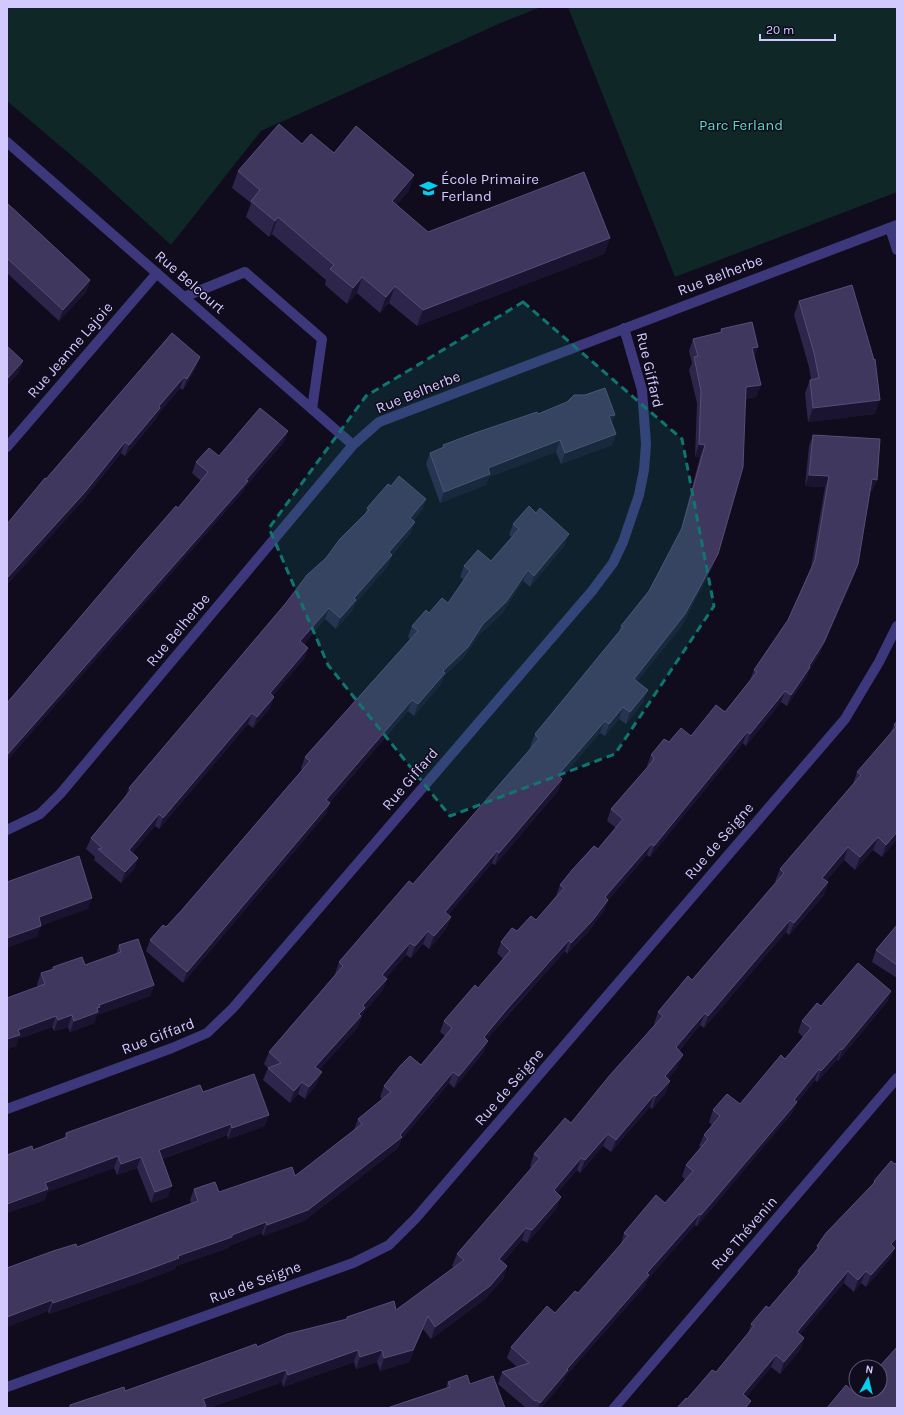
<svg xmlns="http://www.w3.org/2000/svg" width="904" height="1415" viewBox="0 0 904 1415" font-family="Karla,sans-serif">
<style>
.green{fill:#0f2727}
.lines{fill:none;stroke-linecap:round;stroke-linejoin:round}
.service{stroke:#3d387b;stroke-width:10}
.minor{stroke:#3d387b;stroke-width:10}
.wall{fill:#2e254b}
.shaded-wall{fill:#1b1431}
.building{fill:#40375f;stroke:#574e78}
.marked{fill:#0f766e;fill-opacity:0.2;stroke:#0f766e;stroke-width:3;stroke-dasharray:8 5;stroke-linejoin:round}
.labels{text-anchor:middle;stroke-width:3;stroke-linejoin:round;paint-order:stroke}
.park-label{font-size:15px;fill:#59dbbf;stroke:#100c1d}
.poi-label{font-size:15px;fill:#d2cafe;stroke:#100c1d;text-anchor:start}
.street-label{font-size:15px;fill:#d2cafe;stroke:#100c1d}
</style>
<rect width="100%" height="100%" fill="#100c1d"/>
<path class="green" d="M7,7H541L503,22L261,131L171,245L91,172L7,101Z
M568,7H897V192L675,277Z"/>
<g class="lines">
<path class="service" d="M184,297L245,272L322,339L312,409"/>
<path class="minor" d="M7,142L353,445
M890,228L897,250
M7,447L157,273
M7,830L40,814L61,793L353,445L379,422L897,225
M7,1109L172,1048L207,1033L233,1008L592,591L613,563L623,542L639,495L644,470L646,444L642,390L624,328
M7,1387L353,1263L389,1245L416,1218L845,719L879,662L897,626
M614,1408L897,1078"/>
</g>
<path class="wall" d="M302,144L414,175L408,192L396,205L428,232L610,238L604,254L417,326L389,303L380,313L357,293L347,304L325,285L326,280L272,234L269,237L246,217L251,203L232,188L238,171Z
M7,203L90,280L86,292L59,321L7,273Z
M799,301L875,414L808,422L805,393L810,380L811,379L809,367L794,315Z
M721,329L758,347L754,357L761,385L756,397L745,399L713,566L681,627L637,681L648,690L643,702L626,724L619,719L605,736L600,733L561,778L562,779L558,791L495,865L492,863L448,915L451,917L446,929L429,949L423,944L411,958L406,955L386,978L387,979L382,991L364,1012L357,1028L319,1070L317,1084L305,1099L298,1094L290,1103L263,1080L268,1068L264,1064L269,1052L335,975V974L339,962L413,884L531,748L530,747L535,734L618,634L621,626L649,591L680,533L700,457H695L697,403L689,370L692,363L689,351L693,339L720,333Z
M172,333L196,368L183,390L180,388L159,413L156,419L125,456L121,453L81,503L46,479Z
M615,415L612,423L616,434L612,445L561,464L556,452L489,477L486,485L440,503L426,464L430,453L442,448L443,445Z
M288,431L284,442L245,487L243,492L178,508L201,481L192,473L196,462L219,456Z
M813,435L877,480L872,491H870L858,564L854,576L820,653L809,671L806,678L787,706L781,702L746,746L743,743L650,857L647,855L608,900L604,911L588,932L567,954L565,951L487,1039L484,1052L454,1088L449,1083L401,1140L398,1148L304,1221L263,1236L262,1233L229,1246L228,1248L176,1266L175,1269L143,1281L49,1314L48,1311L7,1327V1268L77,1247L191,1203L190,1200L194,1189L219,1192L295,1176L354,1130L358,1119L382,1099L380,1097L384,1086L421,1065L445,1036L440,1032L444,1021L478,988L503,959L497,953L501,942L517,931L536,920L556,896L560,885L598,849L616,828L607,821L611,809L648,767L647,766L651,755L669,742L691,736L725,712L750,680L754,670L788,620L811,568L825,487L805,486L809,446Z
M391,486L426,499L422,510L413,521L411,533L392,555L388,566L355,604L352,611L336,629L325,619L304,644L308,648L304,659L273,695L274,697L270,708L253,728L248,724L159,829L155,826L132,853L138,858L134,869L121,883L94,860L95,857L86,849L91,838L125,797L129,788L326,558L365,514L367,508Z
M513,524L565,545L530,587L523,581L502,614L479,635L463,658L443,677L441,684L414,716L408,711L330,802L326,814L183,983L146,951L150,940L166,927L181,911L302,770L301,768L305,757L410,639L408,637L412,626L429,613L448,603L464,580L460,577L464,566L491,561L512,537L509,535Z
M897,721V839L882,857L873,850L855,870L844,860L826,881L828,882L824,895L789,935L786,932L704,1028L700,1025L679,1051L678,1067L668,1079L670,1081L665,1094L652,1109L650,1107L611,1152L603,1146L580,1173L577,1170L557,1193L561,1197L556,1209L527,1243L522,1240L503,1262L507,1266L503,1279L485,1299L431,1339L423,1329L409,1362L380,1371L377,1362L356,1369L354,1362L283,1387L282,1382L209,1408H69L70,1405L125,1391L257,1347L346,1320L347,1317L396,1310L454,1267L452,1266L457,1254L532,1168L530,1166L534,1154L571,1123L654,1025V1024L658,1012L692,980L776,882L775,881L780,869L853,784L857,772L890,734L894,725Z
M897,925V978L872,962L876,950Z
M119,945L154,985L150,996L97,1015L94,1023L70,1032L68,1027L54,1031L52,1027L18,1039L16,1046L7,1049L38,987L37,984L41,973L52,969L53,967L85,965L116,954Z
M891,991L887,1002L838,1061L837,1060L817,1082L815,1080L796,1104L792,1113L697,1226L695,1225L647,1280L645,1286L565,1377L564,1381L541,1408H526L498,1384L502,1372L517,1367L507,1358L511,1347L555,1313L578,1293L621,1244L624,1233L665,1203L685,1180L682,1176L686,1165L701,1147L699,1146L704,1135L712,1125L709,1122L713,1110L740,1104L785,1059L803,1037L798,1032L802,1021L821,1006Z
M203,1092L265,1126L228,1139L227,1135L162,1159L168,1197L151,1203L137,1168L117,1175L114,1168L47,1192L44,1201L33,1150L64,1138L66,1133Z
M891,1161L895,1248L890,1259L866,1287L861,1283L854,1292L844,1283L800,1334L804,1338L800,1350L780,1374L771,1367L746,1397L687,1399L716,1372L748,1334L751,1324L769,1308L796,1276L798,1271L816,1251L817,1246L872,1185L874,1181Z
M448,1382L470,1384L505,1408H390L446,1388Z"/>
<path class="shaded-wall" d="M414,175L408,192L386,217L392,201Z
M278,217L272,234L269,237L275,221Z
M610,238L604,254L417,326L423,310Z
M362,277L357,293L347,304L353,288Z
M90,280L86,292L59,321L63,310Z
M395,286L389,303L380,313L386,297Z
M758,347L753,359L752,348Z
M200,357L196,368L183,390L187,379Z
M23,361L19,373L7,386V379Z
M184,377L180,388L159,413L156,419L125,456L129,445L159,406Z
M761,385L756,397L741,399L746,387Z
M880,400L875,414L808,422L813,408Z
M615,415L611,426L609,416Z
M288,431L284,442L245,487L243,492L7,761V755L246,480Z
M616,434L612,445L561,464L565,453Z
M560,440L556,452L489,477L486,485L440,503L444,492L488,468Z
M125,442L121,453L81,503L7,585V578Z
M699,444L705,445L700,457H695Z
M809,475L829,476L825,487L805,486Z
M872,479L877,480L872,491L868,490Z
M426,499L422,510L406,529L410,518Z
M415,522L411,533L392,555L388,566L355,604L352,611L336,629L340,618L354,598L389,552Z
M569,534L565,545L530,587L534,576Z
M718,554L713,566L681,627L630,691L634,679Z
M858,564L854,576L820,653L809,671L806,678L787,706L791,695L809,666Z
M528,570L523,581L502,614L479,635L463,658L443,677L441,684L414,716L418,704L443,671L483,624Z
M329,608L325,619L296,653L300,641Z
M308,648L304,659L266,704L270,693Z
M648,690L643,702L626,724L630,712Z
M785,691L781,702L746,746L750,734Z
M274,697L270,708L253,728L257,717Z
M412,700L408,711L322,811L326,800Z
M623,707L619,719L605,736L609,724Z
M252,713L248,724L159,829L163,818Z
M605,721L600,733L554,787L558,775Z
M747,732L743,743L650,857L654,846Z
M562,779L558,791L495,865L499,853Z
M330,803L326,814L183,983L187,972Z
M159,814L155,826L125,861L129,850Z
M897,832V839L882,857L886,845Z
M878,837L873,850L855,870L860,857Z
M651,844L647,855L601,908L605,897Z
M848,847L844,860L818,890L822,878Z
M497,851L492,863L441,924L445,912Z
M138,858L134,869L121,883L125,872Z
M828,882L824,895L789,935L794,923Z
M92,898L88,909L41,926L37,937L7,948V938L39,917Z
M608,900L604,911L588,932L567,954L571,943Z
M451,917L446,929L429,949L434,936Z
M790,920L786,932L704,1028L708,1016Z
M428,931L423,944L411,958L415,946Z
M569,940L565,951L504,1019L480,1048L484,1037L508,1008Z
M410,943L406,955L378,987L382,975Z
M387,979L382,991L364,1012L357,1028L311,1079L315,1067L363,1005Z
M154,985L150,996L97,1015L94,1023L70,1032L74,1021L97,1008L99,1005Z
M891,991L887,1002L838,1061L842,1050Z
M705,1013L700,1025L671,1060L676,1047Z
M72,1015L68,1027L54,1031L58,1020Z
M56,1016L52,1027L18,1039L16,1046L7,1049V1039L18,1030Z
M488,1041L484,1052L454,1088L459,1076Z
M841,1049L837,1060L817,1082L821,1071Z
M683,1055L678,1067L660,1089L665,1076Z
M819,1069L815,1080L796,1104L792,1113L697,1226L701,1215L794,1100Z
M322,1072L317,1084L305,1099L309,1087Z
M453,1072L449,1083L401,1140L398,1148L304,1221L263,1236L267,1225L400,1135Z
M670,1081L665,1094L652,1109L656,1096Z
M302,1082L298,1094L290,1103L294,1091Z
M654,1095L650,1107L611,1152L616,1140Z
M269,1115L265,1126L228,1139L232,1128Z
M231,1124L227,1135L155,1161L159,1150Z
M608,1134L603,1146L580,1173L585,1160Z
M118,1156L114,1168L47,1192L44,1201L7,1213V1204L45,1183Z
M141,1157L137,1168L117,1175L121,1164Z
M581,1158L577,1170L549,1202L554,1190Z
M172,1186L168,1197L151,1203L155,1192Z
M561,1197L556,1209L527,1243L532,1230Z
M699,1214L695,1225L647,1280L645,1286L565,1377L564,1381L541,1408H538L540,1403L567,1369L647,1273Z
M266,1222L262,1233L229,1246L228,1248L176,1266L175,1269L143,1281L49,1314L53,1303Z
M526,1228L522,1240L495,1272L499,1259Z
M897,1237V1244L887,1256L891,1244Z
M895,1248L890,1259L866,1287L871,1275Z
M507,1266L503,1279L485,1299L431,1339L435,1327Z
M848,1271L844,1283L792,1343L797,1332Z
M866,1271L861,1283L854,1292L858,1280Z
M52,1300L48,1311L7,1327V1317Z
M428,1316L423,1329L409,1362L380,1371L384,1358Z
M804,1338L800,1350L780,1374L784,1362Z
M358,1350L354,1362L283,1387L288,1375Z
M382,1350L377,1362L356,1369L360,1357Z
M776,1355L771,1367L739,1406L743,1394Z
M286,1370L282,1382L209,1408H200L203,1399Z
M751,1401L748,1408H745Z"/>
<path class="building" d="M279,124L302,144L311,134L334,153L356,126L414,175L392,201L428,232L584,172L610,238L423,310L395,286L386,297L362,277L353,288L330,269L334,265L278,217L275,221L251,201L260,190L238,171Z
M7,203L90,280L63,310L7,258Z
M852,285L874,360L875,359L880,400L813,408L810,380L819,378L814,353L799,301Z
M752,322L758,347L752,348L761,385L746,387L743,467L718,554L685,614L634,679L648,690L630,712L623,707L609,724L605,721L558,775L562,779L499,853L497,851L445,912L451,917L434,936L428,931L415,946L410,943L382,975L387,979L363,1005L365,1008L359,1014L361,1016L315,1067L322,1072L309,1087L302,1082L294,1091L268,1068L281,1063L269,1052L343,966L339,962L409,881L413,884L539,739L535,734L623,627L621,626L649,591L682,528L705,445L699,444L701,391L694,357L698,356L693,339L722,332L721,329Z
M172,333L200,357L187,379L184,377L159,406L160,408L129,445L125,442L85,492L7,578V524L45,478L46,479Z
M7,346L23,361L7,379Z
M605,388L615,415L609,416L616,434L565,453L560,440L488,468L490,474L444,492L430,453L444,447L443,445L475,433L537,412L538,414L567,402L574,395H585Z
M260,408L288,431L246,480L248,481L7,755V703L134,554L176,506L178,508L208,472L196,462L209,448L219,456Z
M813,435L880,439L877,480L872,479L858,564L824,642L809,666L810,667L791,695L785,691L750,734L747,732L654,846L651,844L605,897L608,900L592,921L571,943L569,940L508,1008L484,1037L488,1041L459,1076L453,1072L400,1135L402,1137L308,1210L267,1225L266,1222L232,1235V1237L178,1256L179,1258L147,1270L53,1303L52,1300L7,1317V1268L53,1251L76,1244L77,1247L198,1201L194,1189L215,1182L219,1192L292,1167L295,1176L362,1124L358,1119L391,1092L384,1086L400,1066L410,1056L421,1065L452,1028L444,1021L475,985L478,988L510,951L501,942L512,928L517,931L531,916L536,920L564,888L560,885L572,870L594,846L598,849L623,819L611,809L652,762L654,758L651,755L664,739L669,742L681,728L691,736L716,705L725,712L757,672L754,670L788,620L815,560L829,476L809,475Z
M399,476L426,499L410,518L415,522L389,552L392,555L354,598L356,600L340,618L329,608L300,641L308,648L270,693L274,697L257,717L252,713L163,818L159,814L129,850L138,858L125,872L98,849L102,848L91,838L131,790L129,788L286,603L307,575L326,558L340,539L369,510L367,508L388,484L391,486Z
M529,506L536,513L540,508L569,534L534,576L528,570L506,602L483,624L468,647L443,671L445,673L418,704L412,700L326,800L330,803L187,972L150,940L163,925L166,927L181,911L310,761L305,757L418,631L412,626L426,610L429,613L442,598L448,603L470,571L464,566L478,550L491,561L519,529L513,524Z
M897,721V832L886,845L878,837L860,857L848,847L822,878L828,882L794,923L790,920L708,1016L705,1013L676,1047L683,1055L665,1076L670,1081L656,1096L654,1095L616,1140L608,1134L585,1160L581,1158L554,1190L561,1197L532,1230L526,1228L499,1259L507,1266L490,1286L435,1327L428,1316L413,1350L384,1358L382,1350L360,1357L358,1350L288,1375L286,1370L203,1399L206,1406L201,1408H70V1405L124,1387L125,1391L256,1344L257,1347L287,1334L347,1319V1317L394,1301L396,1310L464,1260L457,1254L540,1158L534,1154L565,1118L571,1123L610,1075L663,1016L658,1012L688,976L692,980L784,873L780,869L861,775L857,772L896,727L894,725Z
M79,856L92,898L39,917L41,926L7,938V882Z
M897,925V965L876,950Z
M138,939L154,985L99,1005L100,1007L97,1008L98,1012L74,1021L72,1015L58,1020L56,1016L18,1030L20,1035L7,1039V998L45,984L41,973L54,969L53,967L82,957L85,965L121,952L119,945Z
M858,963L891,991L842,1050L841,1049L821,1071L819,1069L794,1100L797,1102L701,1215L699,1214L647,1273L649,1275L567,1369L568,1370L540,1403L536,1400L535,1401L502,1372L529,1363L511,1347L547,1306L555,1313L575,1291L578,1293L628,1236L624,1233L656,1195L665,1203L693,1171L686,1165L708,1139L704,1135L720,1116L713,1110L727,1094L740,1104L781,1055L785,1059L811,1028L802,1021L817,1003L821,1006Z
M254,1074L269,1115L232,1128L231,1124L159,1150L172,1186L155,1192L141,1157L121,1164L118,1156L45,1183L48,1189L7,1204V1155L32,1146L33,1150L67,1137L66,1133L200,1085L203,1092Z
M891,1161L895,1164L897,1162V1237L891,1244L895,1248L871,1275L866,1271L858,1280L848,1271L797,1332L804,1338L784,1362L776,1355L743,1394L751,1401L745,1408H677L686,1398L687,1399L712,1370L716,1372L754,1326L751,1324L766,1306L769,1308L800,1272L798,1271L819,1247L817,1246L826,1233L875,1182L874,1181Z
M897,1347V1407L896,1408H827L846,1385L856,1394L858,1391H880V1367H879Z
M467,1375L470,1384L493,1376L505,1408H390V1407L450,1387L448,1382Z"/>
<path class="marked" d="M523,302L682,439L714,606L615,754L450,816L328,665L269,528L366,396Z"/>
<defs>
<symbol id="school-bare" viewBox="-9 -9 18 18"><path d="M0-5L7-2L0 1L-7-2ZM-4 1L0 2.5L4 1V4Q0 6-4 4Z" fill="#06ceed" stroke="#100c1d" stroke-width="2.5" paint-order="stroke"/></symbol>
</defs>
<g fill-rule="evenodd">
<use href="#school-bare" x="416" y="176" width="25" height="25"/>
</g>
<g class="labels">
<g class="park-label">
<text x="741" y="130">Parc Ferland</text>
</g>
<g class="poi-label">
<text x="441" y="184">École Primaire<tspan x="441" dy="17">Ferland</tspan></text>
</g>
<g class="street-label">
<text transform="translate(720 275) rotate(-21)" y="5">Rue Belherbe</text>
<text transform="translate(190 282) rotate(41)" y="5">Rue Belcourt</text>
<text transform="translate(70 350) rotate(-49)" y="5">Rue Jeanne Lajoie</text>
<text transform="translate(650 370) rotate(77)" y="5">Rue Giffard</text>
<text transform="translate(418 392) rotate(-22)" y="5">Rue Belherbe</text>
<text transform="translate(178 630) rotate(-50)" y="5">Rue Belherbe</text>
<text transform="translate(410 779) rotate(-49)" y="5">Rue Giffard</text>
<text transform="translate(719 841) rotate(-49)" y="5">Rue de Seigne</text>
<text transform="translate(158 1036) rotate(-21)" y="5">Rue Giffard</text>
<text transform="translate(509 1087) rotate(-49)" y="5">Rue de Seigne</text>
<text transform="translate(744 1233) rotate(-49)" y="5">Rue Thévenin</text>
<text transform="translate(255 1282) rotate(-20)" y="5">Rue de Seigne</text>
</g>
</g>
<rect width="904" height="1415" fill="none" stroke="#d2cafe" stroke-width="16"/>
<g transform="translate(868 1379) rotate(8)"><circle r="19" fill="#100c1d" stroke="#5e5877"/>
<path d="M0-3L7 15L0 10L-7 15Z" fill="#06ceed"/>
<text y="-6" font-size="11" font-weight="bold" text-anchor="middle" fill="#d2cafe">N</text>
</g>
<path d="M760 34v6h75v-6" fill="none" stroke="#d2cafe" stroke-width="2"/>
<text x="766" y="34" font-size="12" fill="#d2cafe" stroke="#100c1d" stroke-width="3" paint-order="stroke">20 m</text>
</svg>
